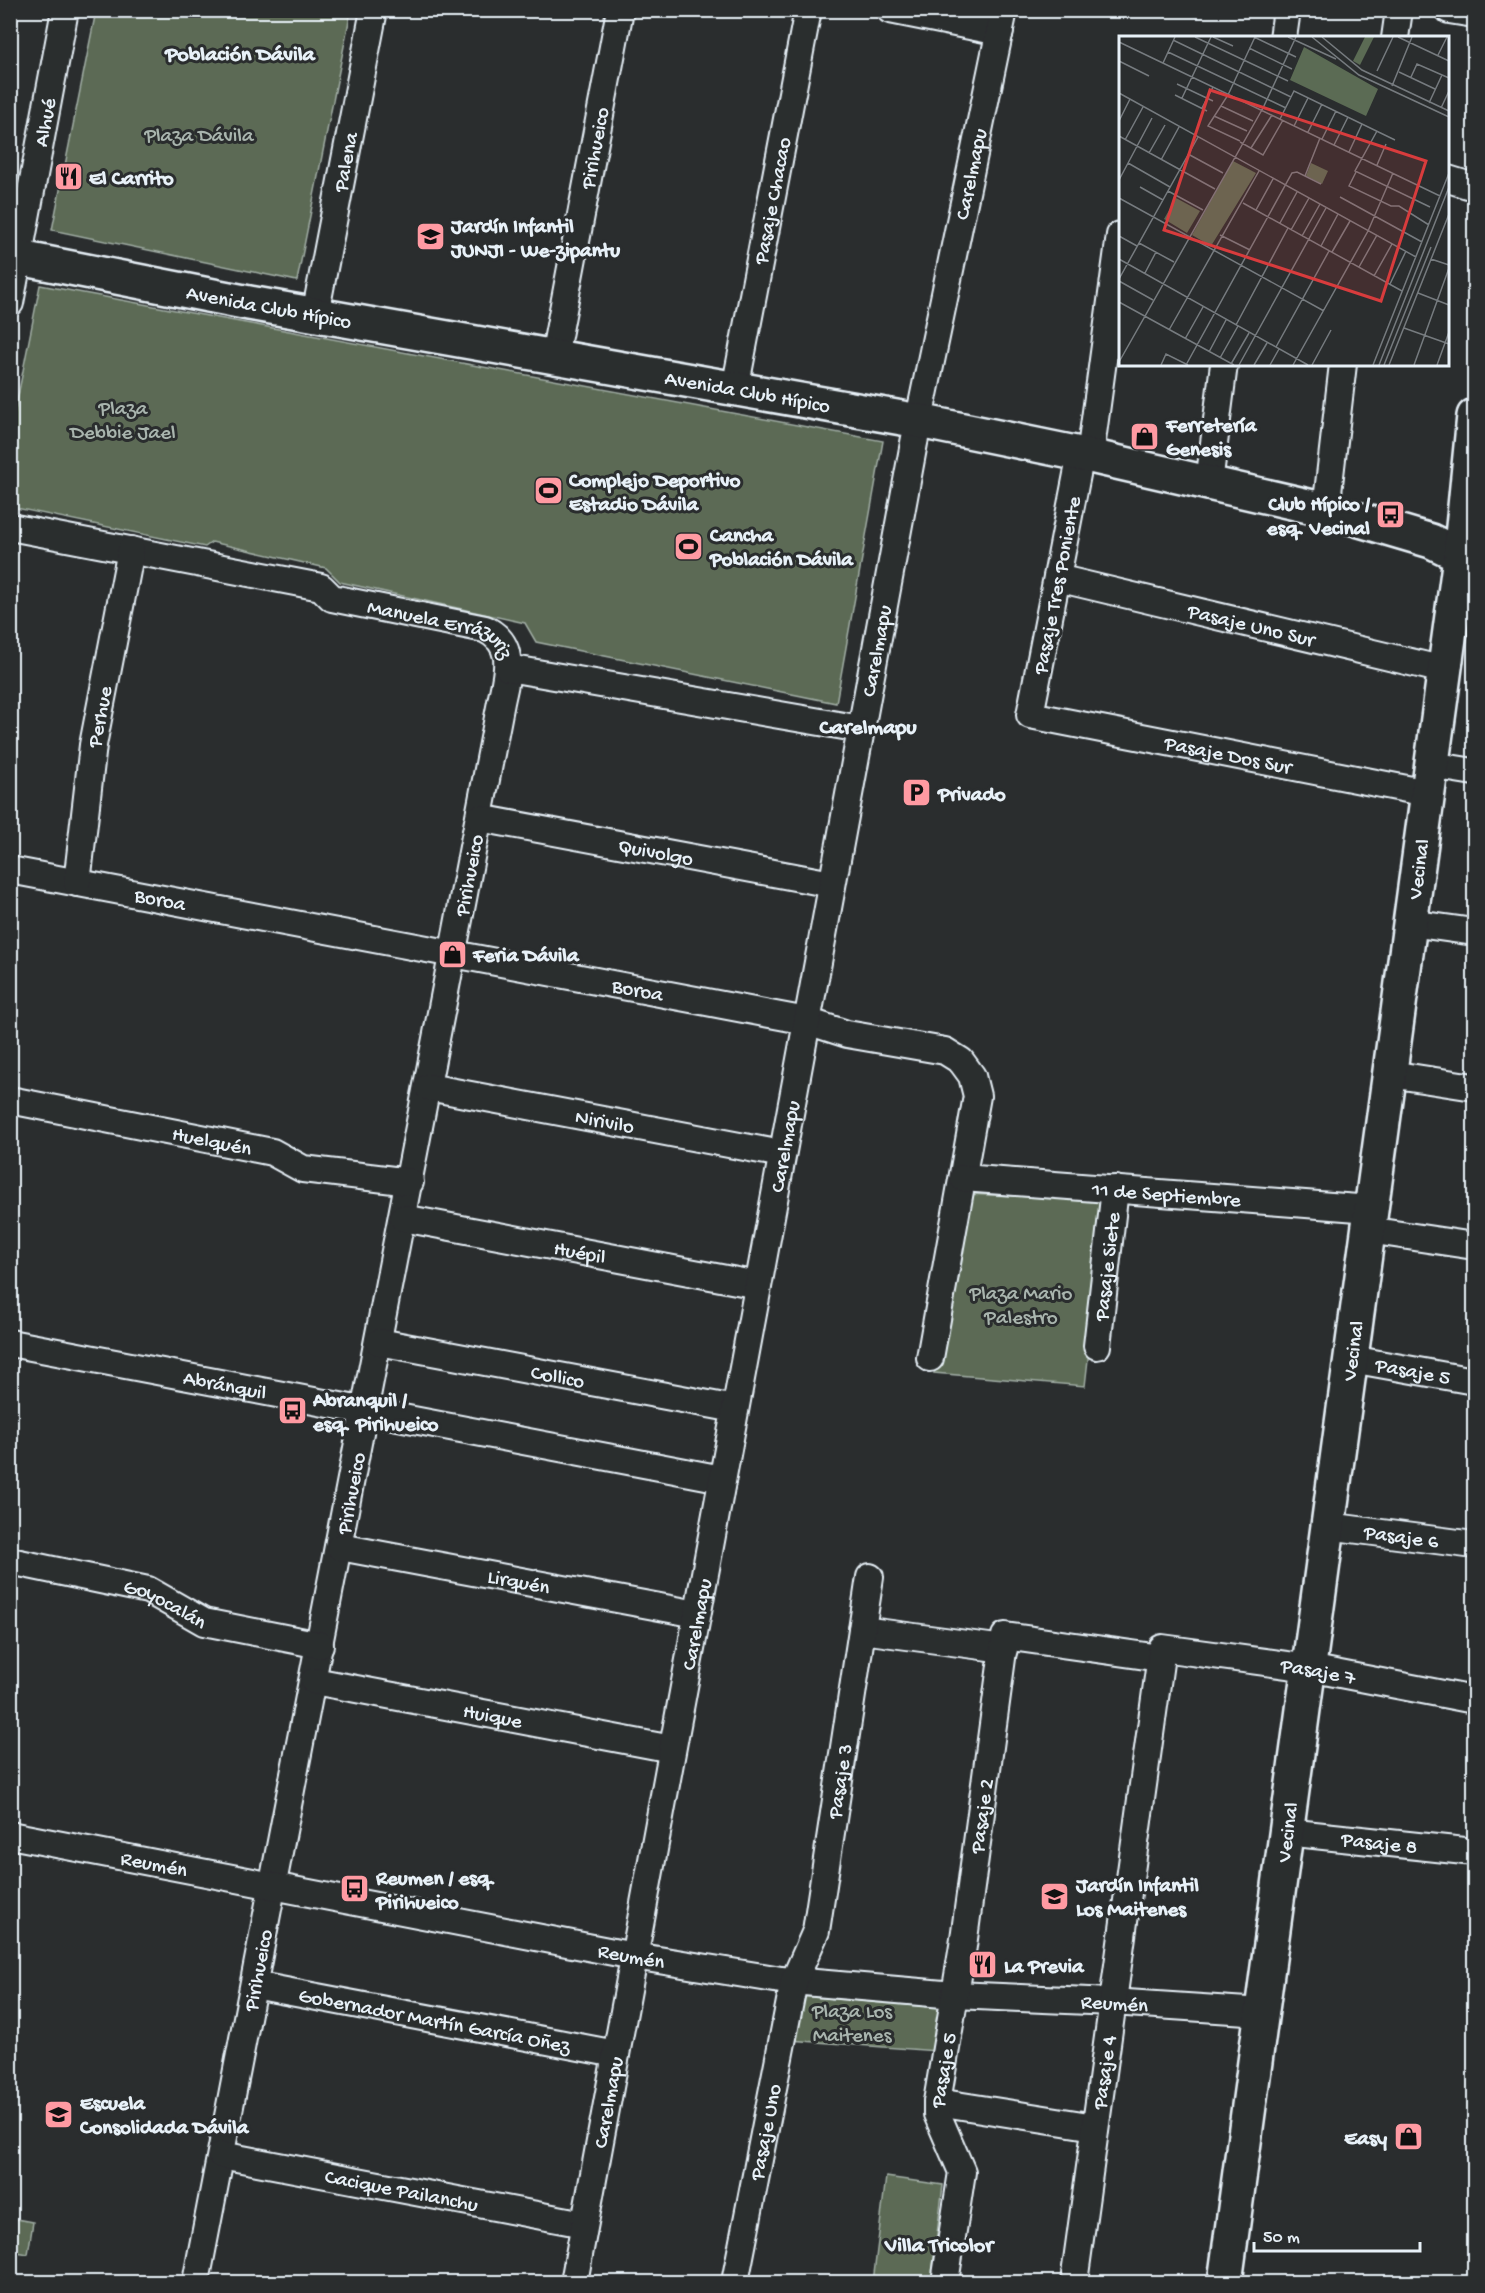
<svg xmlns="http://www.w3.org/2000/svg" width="1485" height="2293" viewBox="0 0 1485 2293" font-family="'Gochi Hand',sans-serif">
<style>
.green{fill:#5b6b54;stroke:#a2aea6;stroke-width:1.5}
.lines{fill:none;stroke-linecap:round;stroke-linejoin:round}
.street-casing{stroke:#e8f1f8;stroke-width:30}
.secondary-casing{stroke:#e8f1f8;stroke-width:38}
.street{stroke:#2a2d2e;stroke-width:26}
.secondary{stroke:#2a2d2e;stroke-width:33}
.labels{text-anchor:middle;stroke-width:6;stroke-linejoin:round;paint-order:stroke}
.street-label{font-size:21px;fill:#e8f1f8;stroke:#2a2d2e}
.park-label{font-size:21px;fill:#a9b5ae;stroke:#2a2d2e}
.poi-label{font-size:21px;font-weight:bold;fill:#e8f1f8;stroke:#2a2d2e;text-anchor:start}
.neighbourhood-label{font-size:22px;font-weight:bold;fill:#e8f1f8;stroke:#2a2d2e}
.inset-road{fill:none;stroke:#767b7f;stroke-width:1.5}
.view{fill:#d83c3d;fill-opacity:0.15;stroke:#d83c3d;stroke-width:3}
.inset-edge{fill:none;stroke:#e8f1f8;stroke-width:3}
</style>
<rect width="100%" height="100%" fill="#2a2d2e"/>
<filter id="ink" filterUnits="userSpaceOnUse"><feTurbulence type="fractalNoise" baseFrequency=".0167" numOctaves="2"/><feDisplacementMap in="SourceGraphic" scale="12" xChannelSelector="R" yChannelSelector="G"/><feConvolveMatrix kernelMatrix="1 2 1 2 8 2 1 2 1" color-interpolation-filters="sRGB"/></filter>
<g filter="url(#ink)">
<path class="green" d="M323,10L350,16L297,281L52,230L96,11Z
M40,285L883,441L836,703L536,642L525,623L340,582L326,568L212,542L205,547L11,507V431Z
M966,1194L1106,1200L1085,1386L934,1373Z
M799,1996L944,2008L937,2051L790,2040Z
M886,2177L943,2185L931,2282H873Z
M11,2218L33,2222L28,2254L11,2251Z"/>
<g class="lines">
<defs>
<g id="street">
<path d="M890,10L1000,32"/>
<path d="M1449,10L1474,14"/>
<path d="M1283,38L1287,10"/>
<path d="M1395,38L1399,10"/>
<path d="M1448,179L1474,187"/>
<path id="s1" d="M10,303L65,10"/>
<path id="s2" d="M315,315L374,10"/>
<path id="s3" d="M554,357L620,10"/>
<path id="s4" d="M735,389L808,10"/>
<path id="s5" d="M1081,454L1030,715L1427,793"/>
<path d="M1090,456L1120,235"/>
<path d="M1209,483L1224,364"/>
<path d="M1326,510L1343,364"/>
<path id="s6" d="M10,527L321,587L332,598L485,629C517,645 507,673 501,702L196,2282"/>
<path id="s7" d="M1057,578L1444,670"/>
<path d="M508,668L861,729"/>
<path d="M1431,765L1474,772"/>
<path id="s8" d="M479,818L832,884"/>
<path id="s9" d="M10,870L807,1021L847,1034L945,1051L961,1061L972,1076L977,1096L930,1358"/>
<path id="s10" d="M77,883L93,745L131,550"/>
<path d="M1410,923L1474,932"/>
<path d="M1390,1074L1474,1087"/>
<path id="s11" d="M428,1087L782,1154"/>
<path id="s12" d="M10,1100L272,1152L303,1169L410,1182"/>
<path id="s13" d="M963,1178L1371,1209"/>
<path id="s14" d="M403,1218L758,1285"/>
<path d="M1368,1230L1474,1246"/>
<path id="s15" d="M379,1342L735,1409"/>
<path id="s16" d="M10,1343L722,1479"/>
<path id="s17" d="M1097,1346L1115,1189"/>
<path id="s18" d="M1351,1359L1474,1381"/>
<path id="s19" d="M1328,1526L1474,1545"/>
<path id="s20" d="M340,1547L697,1614"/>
<path id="s21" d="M10,1561L148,1590L204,1622L320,1645"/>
<path d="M862,1630L1004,1649"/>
<path id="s22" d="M314,1681L672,1749"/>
<path id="s23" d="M1286,1832L1474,1852"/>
<path id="s24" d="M10,1835L634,1956L781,1980L955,1995L1112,2002L1262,2012"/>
<path id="s25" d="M254,1985L616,2054"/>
<path d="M937,2102L1095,2127"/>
<path id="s26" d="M221,2155L584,2224"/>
<path id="s27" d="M574,2282L914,443L1004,10"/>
<path id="s28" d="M735,2282L794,1981L816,1931L870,1577"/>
<path id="s29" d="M945,2282L962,2172L937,2114V2102L963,1946L1005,1636L1160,1658"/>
<path id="s30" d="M1074,2282L1162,1648L1309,1668L1474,1700"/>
</g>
<g id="secondary">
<path id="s31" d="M10,256L249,303L919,421L1090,456L1326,510L1431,541L1474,562"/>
<path id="s32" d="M1225,2282L1460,557L1474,416"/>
</g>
</defs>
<use href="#street" class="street-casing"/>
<use href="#secondary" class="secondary-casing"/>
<use href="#street" class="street"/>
<use href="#secondary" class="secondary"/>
</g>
</g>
<defs>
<symbol id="restaurant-square" viewBox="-11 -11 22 22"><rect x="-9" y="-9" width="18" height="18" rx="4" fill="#ff9aa2" stroke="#2a2d2e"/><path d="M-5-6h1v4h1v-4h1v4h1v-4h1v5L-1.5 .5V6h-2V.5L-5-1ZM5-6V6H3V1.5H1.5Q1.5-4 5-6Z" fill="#111"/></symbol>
<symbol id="school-square" viewBox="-11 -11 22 22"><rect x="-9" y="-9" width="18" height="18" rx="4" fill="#ff9aa2" stroke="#2a2d2e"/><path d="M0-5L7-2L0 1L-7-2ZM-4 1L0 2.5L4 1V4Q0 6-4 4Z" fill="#111"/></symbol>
<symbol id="shop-square" viewBox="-11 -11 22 22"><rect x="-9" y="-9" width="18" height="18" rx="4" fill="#ff9aa2" stroke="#2a2d2e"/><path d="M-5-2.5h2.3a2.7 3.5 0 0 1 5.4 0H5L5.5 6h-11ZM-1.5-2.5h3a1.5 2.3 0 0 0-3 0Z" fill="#111"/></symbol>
<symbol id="stadium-square" viewBox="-11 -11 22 22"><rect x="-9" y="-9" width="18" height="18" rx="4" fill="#ff9aa2" stroke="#2a2d2e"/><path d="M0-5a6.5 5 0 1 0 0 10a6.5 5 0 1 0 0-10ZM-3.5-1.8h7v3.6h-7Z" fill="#111"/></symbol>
<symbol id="bus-square" viewBox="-11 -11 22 22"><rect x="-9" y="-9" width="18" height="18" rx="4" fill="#ff9aa2" stroke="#2a2d2e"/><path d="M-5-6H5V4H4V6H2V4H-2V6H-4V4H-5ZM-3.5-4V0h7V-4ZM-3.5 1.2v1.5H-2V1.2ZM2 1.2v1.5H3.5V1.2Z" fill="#111"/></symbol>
<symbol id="parking-square" viewBox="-11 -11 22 22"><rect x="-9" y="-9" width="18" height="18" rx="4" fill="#ff9aa2" stroke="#2a2d2e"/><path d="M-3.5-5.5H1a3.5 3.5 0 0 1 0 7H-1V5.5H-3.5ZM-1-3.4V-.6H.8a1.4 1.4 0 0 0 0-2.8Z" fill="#111"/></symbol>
</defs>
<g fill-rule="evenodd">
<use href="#restaurant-square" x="52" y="160" width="33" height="33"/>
<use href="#school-square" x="414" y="220" width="33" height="33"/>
<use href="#shop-square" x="1128" y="420" width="33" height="33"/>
<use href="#stadium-square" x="532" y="474" width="33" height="33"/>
<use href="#bus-square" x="1374" y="498" width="33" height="33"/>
<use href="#stadium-square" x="672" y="530" width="33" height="33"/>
<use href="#parking-square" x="900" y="776" width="33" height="33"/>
<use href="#shop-square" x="436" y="938" width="33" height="33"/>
<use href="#bus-square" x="276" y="1394" width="33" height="33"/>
<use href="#bus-square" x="338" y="1872" width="33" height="33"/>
<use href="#school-square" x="1038" y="1880" width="33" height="33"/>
<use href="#restaurant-square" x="966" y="1948" width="33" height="33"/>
<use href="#school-square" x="42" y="2098" width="33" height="33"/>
<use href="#shop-square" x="1392" y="2120" width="33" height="33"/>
</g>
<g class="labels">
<g class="street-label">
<text dy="7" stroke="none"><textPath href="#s1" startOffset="184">Alhué</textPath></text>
<text dy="7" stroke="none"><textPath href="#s3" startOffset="213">Pirihueico</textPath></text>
<text dy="7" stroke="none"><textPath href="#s2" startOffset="156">Palena</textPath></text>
<text dy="7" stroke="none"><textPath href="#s27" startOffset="2145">Carelmapu</textPath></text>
<text dy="7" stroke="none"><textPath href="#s4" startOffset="192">Pasaje Chacao</textPath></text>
<text dy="7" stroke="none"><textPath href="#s31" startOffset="264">Avenida Club Hípico</textPath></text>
<text dy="7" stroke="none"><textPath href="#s31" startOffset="750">Avenida Club Hípico</textPath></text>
<text transform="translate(1056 585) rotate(-79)" y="7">Pasaje Tres Poniente</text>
<text dy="7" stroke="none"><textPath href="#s7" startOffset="200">Pasaje Uno Sur</textPath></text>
<text dy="7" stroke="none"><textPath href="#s6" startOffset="448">Manuela Errázuriz</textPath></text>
<text dy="7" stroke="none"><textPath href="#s27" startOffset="1659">Carelmapu</textPath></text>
<text dy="7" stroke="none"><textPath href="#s10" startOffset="168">Perhue</textPath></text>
<text dy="7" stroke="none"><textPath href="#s5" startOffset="468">Pasaje Dos Sur</textPath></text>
<text dy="7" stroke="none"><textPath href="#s8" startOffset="180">Quivolgo</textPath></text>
<text dy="7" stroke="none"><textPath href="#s32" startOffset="1426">Vecinal</textPath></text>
<text transform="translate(468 875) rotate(-79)" y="7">Pirihueico</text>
<text dy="7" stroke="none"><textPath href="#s9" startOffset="153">Boroa</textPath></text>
<text dy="7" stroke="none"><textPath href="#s9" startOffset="639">Boroa</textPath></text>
<text dy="7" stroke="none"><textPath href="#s11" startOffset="180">Nirivilo</textPath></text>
<text dy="7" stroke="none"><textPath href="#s12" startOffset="206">Huelquén</textPath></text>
<text dy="7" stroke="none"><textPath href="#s27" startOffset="1155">Carelmapu</textPath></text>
<text dy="7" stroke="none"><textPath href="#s13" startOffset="204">11 de Septiembre</textPath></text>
<text dy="7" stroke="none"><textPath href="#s14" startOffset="180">Huépil</textPath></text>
<text dy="7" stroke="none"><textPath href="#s17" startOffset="80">Pasaje Siete</textPath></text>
<text dy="7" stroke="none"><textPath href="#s32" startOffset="940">Vecinal</textPath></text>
<text dy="7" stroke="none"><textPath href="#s18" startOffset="63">Pasaje 5</textPath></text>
<text dy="7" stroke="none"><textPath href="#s15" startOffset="182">Collico</textPath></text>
<text dy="7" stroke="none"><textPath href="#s16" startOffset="219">Abránquil</textPath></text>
<text transform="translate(350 1493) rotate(-79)" y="7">Pirihueico</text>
<text dy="7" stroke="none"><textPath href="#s19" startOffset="74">Pasaje 6</textPath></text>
<text dy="7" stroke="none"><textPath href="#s20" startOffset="182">Lirquén</textPath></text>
<text dy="7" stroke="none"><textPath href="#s21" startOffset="162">Goyocalán</textPath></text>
<text dy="7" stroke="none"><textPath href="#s27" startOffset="669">Carelmapu</textPath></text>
<text dy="7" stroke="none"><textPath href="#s30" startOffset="798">Pasaje 7</textPath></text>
<text dy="7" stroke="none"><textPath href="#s22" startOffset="182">Huique</textPath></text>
<text dy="7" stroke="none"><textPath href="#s28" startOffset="513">Pasaje 3</textPath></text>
<text dy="7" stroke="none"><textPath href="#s29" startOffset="476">Pasaje 2</textPath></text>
<text dy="7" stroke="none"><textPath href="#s32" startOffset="454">Vecinal</textPath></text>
<text dy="7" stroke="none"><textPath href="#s23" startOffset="94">Pasaje 8</textPath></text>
<text dy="7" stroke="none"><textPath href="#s24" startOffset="147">Reumén</textPath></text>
<text dy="7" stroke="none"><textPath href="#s24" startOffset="633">Reumén</textPath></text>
<text transform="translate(257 1970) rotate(-79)" y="7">Pirihueico</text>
<text dy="7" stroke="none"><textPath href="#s24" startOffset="1119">Reumén</textPath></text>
<text dy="7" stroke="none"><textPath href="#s25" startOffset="184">Gobernador Martín García Oñez</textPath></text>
<text dy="7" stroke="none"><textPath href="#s29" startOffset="219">Pasaje 5</textPath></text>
<text dy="7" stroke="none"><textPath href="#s30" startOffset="212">Pasaje 4</textPath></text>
<text dy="7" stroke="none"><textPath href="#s27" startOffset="183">Carelmapu</textPath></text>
<text dy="7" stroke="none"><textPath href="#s28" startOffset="153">Pasaje Uno</textPath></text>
<text dy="7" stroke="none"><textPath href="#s26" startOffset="184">Cacique Pailanchu</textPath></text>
</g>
<g class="park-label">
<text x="199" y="141">Plaza Dávila</text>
<text x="123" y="414">Plaza<tspan x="123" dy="24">Debbie Jael</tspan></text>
<text x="1021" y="1299">Plaza Mario<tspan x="1021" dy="24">Palestro</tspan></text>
<text x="852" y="2017">Plaza Los<tspan x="852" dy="24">Maitenes</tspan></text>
</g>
<g class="poi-label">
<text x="89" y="184">El Carrito</text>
<text x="451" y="232">Jardín Infantil<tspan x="451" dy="24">JUNJI - We-zipantu</tspan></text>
<text x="1166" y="431">Ferretería<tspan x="1166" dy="24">Genesis</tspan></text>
<text x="569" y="486">Complejo Deportivo<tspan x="569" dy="24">Estadio Dávila</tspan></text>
<text x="1370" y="510" text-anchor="end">Club Hípico /<tspan x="1370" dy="24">esq. Vecinal</tspan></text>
<text x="710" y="541">Cancha<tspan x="710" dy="24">Población Dávila</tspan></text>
<text x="938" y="800">Privado</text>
<text x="473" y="961">Feria Dávila</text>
<text x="313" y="1406">Abranquil /<tspan x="313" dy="24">esq. Pirihueico</tspan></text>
<text x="376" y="1884">Reumen / esq.<tspan x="376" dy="24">Pirihueico</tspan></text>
<text x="1076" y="1891">Jardín Infantil<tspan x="1076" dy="24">Los Maitenes</tspan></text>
<text x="1004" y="1972">La Previa</text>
<text x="80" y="2109">Escuela<tspan x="80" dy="24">Consolidada Dávila</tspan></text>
<text x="1387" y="2144" text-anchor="end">Easy</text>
</g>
<g class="neighbourhood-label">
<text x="240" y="60">Población Dávila</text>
<text x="868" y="733">Carelmapu</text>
<text x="939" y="2251">Villa Tricolor</text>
</g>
</g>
<g transform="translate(1119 36)">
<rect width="330" height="330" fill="#2a2d2e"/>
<path d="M246,1H255L241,29L234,25ZM185,11L259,53L247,80L171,44ZM114,125L137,137L92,210L73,199ZM192,127L209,135L203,148L187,140ZM57,162L81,175L68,197L45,183Z" fill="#5b6b54"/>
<path class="inset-road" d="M76,1L169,45M94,1L114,10M135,1L177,21M169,1L217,23M193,1L240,39L330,81M203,1L243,34L330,75M279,1L330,25M54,4L172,61M0,6L321,160M130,12L173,33M49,16L167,72M319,19L328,1M0,25L30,40M44,27L56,1M258,35L274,1M280,36L316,53M292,41L298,28L330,42M58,48L94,65M273,50L293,1M0,57L297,221M56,59L88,75M63,62L92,1M310,67L323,39M102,70L134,85M83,72L94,51M322,72L330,55M95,80L128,95M161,83L175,55L276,104M0,85L11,63M175,90L189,62M258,95L236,135L311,171M189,96L203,68M0,100L96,153M203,103L217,75M6,104L24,71M121,105L89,90L109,59L136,1M121,106L144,119L164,84M215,109L229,81M132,112L153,79M230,116L243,88M30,117L46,89M69,118L104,137M42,124L60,91M9,127L51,151M258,129L267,108M237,136L230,150L272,170H280L310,189M186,140L201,102M0,144L33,82M21,151L44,164M49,155L84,174M221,161L303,206M0,162L205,275M124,167L283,255M137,174L154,143M161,187L178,156M172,194L190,162M101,199L131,214M0,200L18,210M183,200L201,168M20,207L55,226M202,210L219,178M213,216L231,185M0,223L189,329M312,223L330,229M240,231L258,199M26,237L37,216M255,240L273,208M0,243L79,101M0,245L34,264M271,248L287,215M299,257L330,269M0,266L115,329M117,289L169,192M285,292L330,308M50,294L140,135M66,303L84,271M157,311L210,215M90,316L107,284M101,322L119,290M0,326L144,72L177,1M112,328L130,297M42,329L47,318L69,329M67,329L173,137L178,136L202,148M120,329L207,172M135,329L148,307M151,329L160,313M174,329L249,195L274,137M193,329L212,294M254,329L330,137M260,329L330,151M265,329L312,211M270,329L330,178M295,329L330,232M318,329L330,296"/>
<path class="view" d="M91,54L307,125L262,265L45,194Z"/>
<rect width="330" height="330" class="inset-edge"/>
</g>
<rect width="1485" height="2293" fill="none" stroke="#2a2d2e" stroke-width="36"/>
<rect x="18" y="18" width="1449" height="2257" fill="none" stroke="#e8f1f8" stroke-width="2" filter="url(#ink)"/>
<path d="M1254 2242v9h166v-9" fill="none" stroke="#e8f1f8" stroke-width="3"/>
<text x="1263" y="2242" font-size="18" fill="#e8f1f8" stroke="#2a2d2e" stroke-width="4.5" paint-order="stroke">50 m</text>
</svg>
